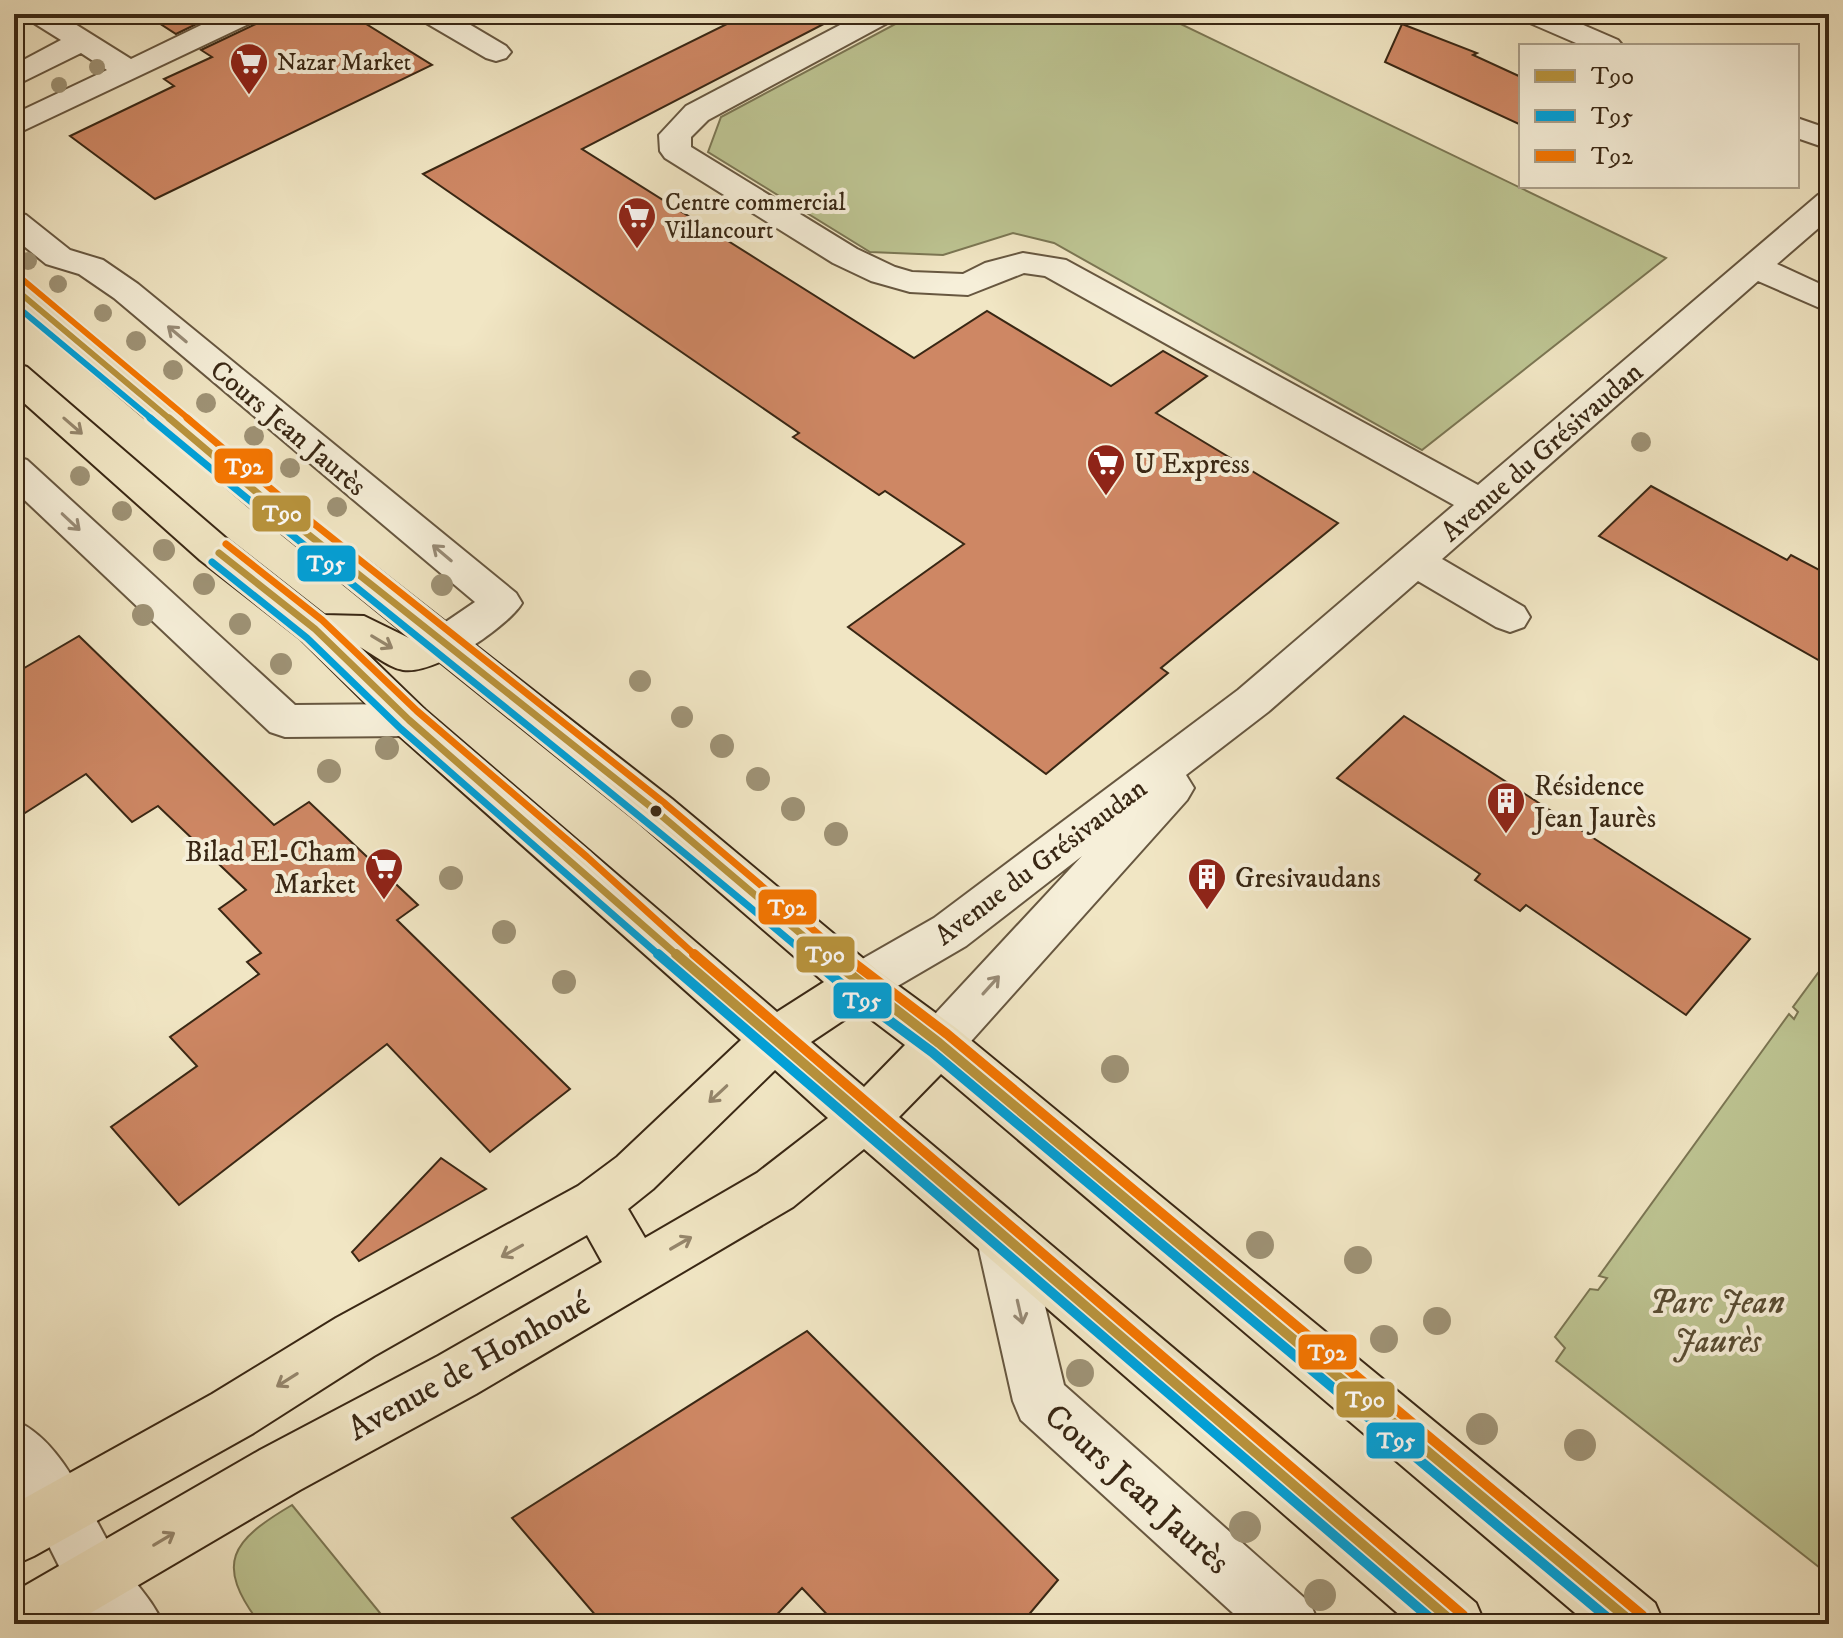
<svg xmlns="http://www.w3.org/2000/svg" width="1843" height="1638" viewBox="0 0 1843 1638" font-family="'IM FELL DW Pica',serif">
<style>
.green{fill:#bdc492;stroke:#7b7653;stroke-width:2}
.building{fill:#ce8764;stroke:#392714;stroke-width:2}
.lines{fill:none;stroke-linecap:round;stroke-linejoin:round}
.minor-casing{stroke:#675740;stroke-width:4}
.major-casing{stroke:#392714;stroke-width:4}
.minor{fill:#f6efd9;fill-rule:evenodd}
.major{fill:#f1e6c4;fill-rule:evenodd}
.bus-1-far2-casing{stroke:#f6efd9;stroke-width:10}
.bus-1-far1-casing{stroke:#f6efd9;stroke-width:13}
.bus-1-casing{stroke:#f6efd9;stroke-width:16}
.bus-2-far2-casing{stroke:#f6efd9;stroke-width:10}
.bus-2-far1-casing{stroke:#f6efd9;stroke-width:13}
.bus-2-casing{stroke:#f6efd9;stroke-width:16}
.bus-3-far2-casing{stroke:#f6efd9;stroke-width:10}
.bus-3-far1-casing{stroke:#f6efd9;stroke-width:13}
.bus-3-casing{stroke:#f6efd9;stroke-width:16}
.bus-1-far2{stroke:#b8933c;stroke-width:6}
.bus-1-far1{stroke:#b8933c;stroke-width:7}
.bus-1{stroke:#b8933c;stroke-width:10}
.bus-2-far2{stroke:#00a1da;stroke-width:6}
.bus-2-far1{stroke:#00a1da;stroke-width:7}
.bus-2{stroke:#00a1da;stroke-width:10}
.bus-3-far2{stroke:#f57601;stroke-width:6}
.bus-3-far1{stroke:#f57601;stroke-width:7}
.bus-3{stroke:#f57601;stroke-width:10}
.tree{fill:#9e9275}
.oneway{stroke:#988b76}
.oneway2{stroke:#95866c}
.bus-dot{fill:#392714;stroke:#f6efd9;stroke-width:3}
.labels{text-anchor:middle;stroke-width:8;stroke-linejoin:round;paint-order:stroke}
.far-poi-label{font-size:24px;fill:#392714;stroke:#f6efd9;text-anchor:start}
.street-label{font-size:28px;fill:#392714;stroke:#f6efd9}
.poi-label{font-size:28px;fill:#392714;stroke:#f6efd9;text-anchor:start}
.near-park-label{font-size:34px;font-style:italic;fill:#5a4e34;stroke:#f6efd9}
.near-street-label{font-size:34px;fill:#392714;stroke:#f6efd9}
.line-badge{stroke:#f6efd9;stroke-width:3}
.badge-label{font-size:22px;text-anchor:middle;font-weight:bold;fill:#fff}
</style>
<rect width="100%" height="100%" fill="#f1e6c4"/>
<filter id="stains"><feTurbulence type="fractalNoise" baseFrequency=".0025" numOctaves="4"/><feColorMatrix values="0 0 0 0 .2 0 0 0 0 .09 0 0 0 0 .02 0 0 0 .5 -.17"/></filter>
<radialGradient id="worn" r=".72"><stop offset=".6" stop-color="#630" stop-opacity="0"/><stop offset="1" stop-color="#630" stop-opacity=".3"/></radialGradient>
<path class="green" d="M914,14H1160L1666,258L1422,450L1054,243L1013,233L943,255L870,252L708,152L721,117Z
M1829,958V1575L1556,1361L1565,1348L1555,1337L1590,1289L1598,1290L1607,1278L1599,1276L1789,1014L1794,1019L1798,1012L1793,1007Z
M292,1505L389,1624H260C214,1563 231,1541 292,1505Z"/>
<path class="building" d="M145,14H217L176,34Z
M264,14H350L432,65L155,199L70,136L174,86L164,79L212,57L201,50L258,23Z
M747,14H843L582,149L914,358L987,311L1111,386L1163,351L1207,376L1156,413L1338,523L1161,668L1168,673L1046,774L848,627L964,544L885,491L879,495L793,437L799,433L423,174Z
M1402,24L1477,53L1473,55L1521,77V125L1385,62Z
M1651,486L1787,560L1791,555L1829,575V666L1599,536Z
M79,636L274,825L309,802L418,905L397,920L570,1089L490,1152L387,1044L179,1205L111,1127L197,1066L170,1037L259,974L247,962L261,953L219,909L246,890L158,806L132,822L86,774L14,820V674Z
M1404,716L1750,939L1686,1015L1526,905L1520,911L1475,880L1480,874L1337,778Z
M441,1158L486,1189L359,1261L352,1252Z
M807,1331L1058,1580L1021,1624H836L802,1588L768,1624H603L512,1518Z"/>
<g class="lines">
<defs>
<path id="minor" d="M25,14H59L131,59L224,14H261L257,20L14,135V114L107,70L81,53L14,86V65L61,40L29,20Z
M417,14H452L506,46L511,52L506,58L496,61L486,58L421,20Z
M861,14H897L893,20L708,120L691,137V147L857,249L895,267L912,272L963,274L985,263L1023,253L1066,260L1478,485L1818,195L1829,192V219L1777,264L1829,288V312L1758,281L1442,559L1524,607L1530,617L1524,627L1510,632L1496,627L1418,581L1268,712L1186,775L1194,788L1187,800L956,1058L939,1064L922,1058L915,1043L922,1028L1082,856L966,946L877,998L860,1004L843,998L836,984L843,970L934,918L1238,690L1454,505L1045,276L1024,273L968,295L910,292L871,281L833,263L665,158L660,151L659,135L686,106Z
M1519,14H1558L1618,40L1623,46H1583L1523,20Z
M1797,118L1829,129V149L1797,138Z
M14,212L26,215L70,250L103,260L138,284L516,593L522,603C513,619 468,653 449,657C443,658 437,656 431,654L425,643L431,632L475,602L114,298L79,274L46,264L14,238Z
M14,456L27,460L295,705L409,704L424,709L430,720L424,731L409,736L285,737L270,732L14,490Z
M1002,1212L1020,1219L1028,1236L1064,1385L1310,1603L1319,1624H1245L1021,1420L1013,1401L976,1236L984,1219Z
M14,1420C65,1441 89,1513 117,1557C132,1581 152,1598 163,1624H96L76,1600L41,1530L14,1494Z"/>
<path id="major" d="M14,278L26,281L288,499L672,799L877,970L956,1028L1655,1603L1664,1624H1588L941,1074L899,1117L1476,1603L1485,1624H1410L864,1149L793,1207L476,1394L300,1490L72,1624H14V1592L260,1450L438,1356L602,1262L587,1235L374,1356L252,1434L34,1556L14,1565V1504L212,1394L336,1318L578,1186L617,1157L741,1040L394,731L301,639L200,560L14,394V363L27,367L228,540L324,615L364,616L413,640L262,517L14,306ZM360,647C395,668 400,679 440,662L640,823L824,982L777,1012L424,709ZM859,1010L905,1045L864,1087L811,1042ZM775,1070L828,1118L757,1173L645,1238L628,1209L653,1189Z"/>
</defs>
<use href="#minor" class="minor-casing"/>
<use href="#major" class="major-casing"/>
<use href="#minor" class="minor"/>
<use href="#major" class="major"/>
<defs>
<path id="bus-1-far2" d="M14,288L171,420"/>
<path id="bus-1-far1" d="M169,418L275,508L656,811L827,956
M219,553L315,629L409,720L678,956"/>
<path id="bus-1" d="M676,954L1455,1624
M824,954L939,1043L1634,1624"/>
<path id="bus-2-far2" d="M14,304L153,420"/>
<path id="bus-2-far1" d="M150,418C367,600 592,773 808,956
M212,562L307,638L401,729L660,956"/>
<path id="bus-2" d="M658,954L1437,1624
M806,954L852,993L932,1052L1615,1624"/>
<path id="bus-3-far2" d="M22,279L190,420"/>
<path id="bus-3-far1" d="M187,418L283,499L663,802L844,956
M226,544L322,620L417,711L587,857L696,956"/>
<path id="bus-3" d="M694,954L1463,1615
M842,954L947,1034L1642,1615"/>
</defs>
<use href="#bus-1-far2" class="bus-1-far2-casing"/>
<use href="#bus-1-far1" class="bus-1-far1-casing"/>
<use href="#bus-1" class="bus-1-casing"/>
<use href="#bus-2-far2" class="bus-2-far2-casing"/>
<use href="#bus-2-far1" class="bus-2-far1-casing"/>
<use href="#bus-2" class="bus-2-casing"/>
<use href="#bus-3-far2" class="bus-3-far2-casing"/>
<use href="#bus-3-far1" class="bus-3-far1-casing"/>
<use href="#bus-3" class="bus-3-casing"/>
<use href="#bus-1-far2" class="bus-1-far2"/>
<use href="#bus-1-far1" class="bus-1-far1"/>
<use href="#bus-1" class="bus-1"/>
<use href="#bus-2-far2" class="bus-2-far2"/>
<use href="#bus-2-far1" class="bus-2-far1"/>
<use href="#bus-2" class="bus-2"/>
<use href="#bus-3-far2" class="bus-3-far2"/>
<use href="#bus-3-far1" class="bus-3-far1"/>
<use href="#bus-3" class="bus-3"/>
</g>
<g class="tree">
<circle cx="97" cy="67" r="8"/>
<circle cx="59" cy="85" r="8"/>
<circle cx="28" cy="261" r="9"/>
<circle cx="58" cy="284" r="9"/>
<circle cx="103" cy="313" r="9"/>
<circle cx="136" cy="341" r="10"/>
<circle cx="173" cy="370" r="10"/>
<circle cx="206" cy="403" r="10"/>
<circle cx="254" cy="436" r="10"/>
<circle cx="1641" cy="442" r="10"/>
<circle cx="290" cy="468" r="10"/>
<circle cx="80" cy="476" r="10"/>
<circle cx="337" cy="507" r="10"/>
<circle cx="122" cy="511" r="10"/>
<circle cx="164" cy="550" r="11"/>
<circle cx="204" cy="584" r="11"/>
<circle cx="442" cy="585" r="11"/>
<circle cx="143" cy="615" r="11"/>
<circle cx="240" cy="624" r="11"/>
<circle cx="281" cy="664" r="11"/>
<circle cx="640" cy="681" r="11"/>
<circle cx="682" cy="717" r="11"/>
<circle cx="722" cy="746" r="12"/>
<circle cx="387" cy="748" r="12"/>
<circle cx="329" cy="771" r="12"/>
<circle cx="758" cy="779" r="12"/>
<circle cx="793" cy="809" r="12"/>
<circle cx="836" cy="834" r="12"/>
<circle cx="451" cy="878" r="12"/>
<circle cx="504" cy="932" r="12"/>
<circle cx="564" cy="982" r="12"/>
<circle cx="1115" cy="1069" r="14"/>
<circle cx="1260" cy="1245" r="14"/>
<circle cx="1358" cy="1260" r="14"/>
<circle cx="1437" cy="1321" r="14"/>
<circle cx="1384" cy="1339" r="14"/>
<circle cx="1080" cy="1373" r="14"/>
<circle cx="1482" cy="1429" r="16"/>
<circle cx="1580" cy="1445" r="16"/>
<circle cx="1245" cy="1527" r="16"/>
<circle cx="1320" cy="1595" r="16"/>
</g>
<defs><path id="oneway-shaft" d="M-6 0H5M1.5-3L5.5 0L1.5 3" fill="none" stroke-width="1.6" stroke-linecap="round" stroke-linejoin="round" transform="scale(2)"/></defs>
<g class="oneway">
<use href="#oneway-shaft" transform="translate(177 334) rotate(-140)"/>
<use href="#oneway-shaft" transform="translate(71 522) rotate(43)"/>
<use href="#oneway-shaft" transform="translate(442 553) rotate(-140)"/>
<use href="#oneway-shaft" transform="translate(991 985) rotate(-48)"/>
<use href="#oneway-shaft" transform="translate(1020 1312) rotate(77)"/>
</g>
<g class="oneway2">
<use href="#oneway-shaft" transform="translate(73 426) rotate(41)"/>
<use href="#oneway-shaft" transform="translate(382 642) rotate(31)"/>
<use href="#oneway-shaft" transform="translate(718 1094) rotate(137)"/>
<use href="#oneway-shaft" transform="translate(681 1243) rotate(-30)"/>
<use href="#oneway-shaft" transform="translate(512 1251) rotate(151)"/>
<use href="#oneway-shaft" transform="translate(287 1380) rotate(148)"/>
<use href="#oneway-shaft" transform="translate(164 1539) rotate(-31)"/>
</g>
<defs>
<symbol id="supermarket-pin" viewBox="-11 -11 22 30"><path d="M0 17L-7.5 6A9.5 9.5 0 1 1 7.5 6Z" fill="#8f2418" stroke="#f6efd9"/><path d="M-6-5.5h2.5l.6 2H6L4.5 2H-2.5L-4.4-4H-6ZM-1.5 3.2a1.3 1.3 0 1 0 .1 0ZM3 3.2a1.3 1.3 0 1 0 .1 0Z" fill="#fff"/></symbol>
<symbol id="building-pin" viewBox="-11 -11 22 30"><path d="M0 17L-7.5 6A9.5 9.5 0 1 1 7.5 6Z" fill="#8f2418" stroke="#f6efd9"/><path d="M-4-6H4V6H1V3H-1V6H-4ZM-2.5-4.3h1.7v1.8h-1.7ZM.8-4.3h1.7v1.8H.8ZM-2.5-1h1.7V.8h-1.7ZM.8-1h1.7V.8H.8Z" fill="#fff"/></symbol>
</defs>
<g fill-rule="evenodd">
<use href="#supermarket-pin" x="227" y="40" width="44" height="60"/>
<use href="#supermarket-pin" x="615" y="194" width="44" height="60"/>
<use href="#supermarket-pin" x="1084" y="441" width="44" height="60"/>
<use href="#building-pin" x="1484" y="779" width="44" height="60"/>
<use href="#supermarket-pin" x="362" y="845" width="44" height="60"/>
<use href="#building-pin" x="1185" y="855" width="44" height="60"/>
</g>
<circle class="bus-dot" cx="656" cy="811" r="7"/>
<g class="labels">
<g class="far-poi-label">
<text x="277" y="70">Nazar Market</text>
<text x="665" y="210">Centre commercial<tspan x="665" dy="28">Villancourt</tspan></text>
</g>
<g class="street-label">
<text transform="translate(289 427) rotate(40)" y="10">Cours Jean Jaurès</text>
<text transform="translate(1541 451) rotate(-41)" y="10">Avenue du Grésivaudan</text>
<text transform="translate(1040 861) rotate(-37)" y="10">Avenue du Grésivaudan</text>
</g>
<g class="poi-label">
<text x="1134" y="473">U Express</text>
<text x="1534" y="795">Résidence<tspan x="1534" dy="32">Jean Jaurès</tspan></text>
<text x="356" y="861" text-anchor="end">Bilad El-Cham<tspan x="356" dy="32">Market</tspan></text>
<text x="1235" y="887">Gresivaudans</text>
</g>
<g class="near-park-label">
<text x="1717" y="1313">Parc Jean<tspan x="1717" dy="39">Jaurès</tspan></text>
</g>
<g class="near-street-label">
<text transform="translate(468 1365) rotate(-29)" y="12">Avenue de Honhoué</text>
<text transform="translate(1138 1488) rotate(42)" y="12">Cours Jean Jaurès</text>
</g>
</g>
<g class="line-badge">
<rect x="213" y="447" width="61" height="38" rx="8" fill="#f57601"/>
<rect x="251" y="494" width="61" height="39" rx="8" fill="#b8933c"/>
<rect x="296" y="544" width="61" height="39" rx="8" fill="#00a1da"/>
<rect x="757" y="888" width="61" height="38" rx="8" fill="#f57601"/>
<rect x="795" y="935" width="61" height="39" rx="8" fill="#b8933c"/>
<rect x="832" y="981" width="61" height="39" rx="8" fill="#00a1da"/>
<rect x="1297" y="1333" width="61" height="38" rx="8" fill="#f57601"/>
<rect x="1335" y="1380" width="61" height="39" rx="8" fill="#b8933c"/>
<rect x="1365" y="1421" width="61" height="39" rx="8" fill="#00a1da"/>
</g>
<g class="badge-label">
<text x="244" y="474">T92</text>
<text x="282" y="521">T90</text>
<text x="326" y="571">T95</text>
<text x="787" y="915">T92</text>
<text x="825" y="962">T90</text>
<text x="862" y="1008">T95</text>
<text x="1327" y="1360">T92</text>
<text x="1365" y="1407">T90</text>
<text x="1396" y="1448">T95</text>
</g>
<rect width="1843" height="1638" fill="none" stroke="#f1e6c4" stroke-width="48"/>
<rect x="16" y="16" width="1811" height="1606" fill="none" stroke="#392714" stroke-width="4"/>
<rect x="24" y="24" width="1795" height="1590" fill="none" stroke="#392714" stroke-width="2"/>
<rect x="1519" y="44" width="280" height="144" fill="#f6efd9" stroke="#aa9f8a" stroke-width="2"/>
<rect x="1535" y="70" width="40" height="12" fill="#b8933c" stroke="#aa9f8a" stroke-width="2"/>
<text x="1591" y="84" font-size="24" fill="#392714">T90</text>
<rect x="1535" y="110" width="40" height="12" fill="#00a1da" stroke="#aa9f8a" stroke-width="2"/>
<text x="1591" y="124" font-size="24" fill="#392714">T95</text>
<rect x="1535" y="150" width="40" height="12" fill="#f57601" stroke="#aa9f8a" stroke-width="2"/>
<text x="1591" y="164" font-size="24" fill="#392714">T92</text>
<rect width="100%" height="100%" filter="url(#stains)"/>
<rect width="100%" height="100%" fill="url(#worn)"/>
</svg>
